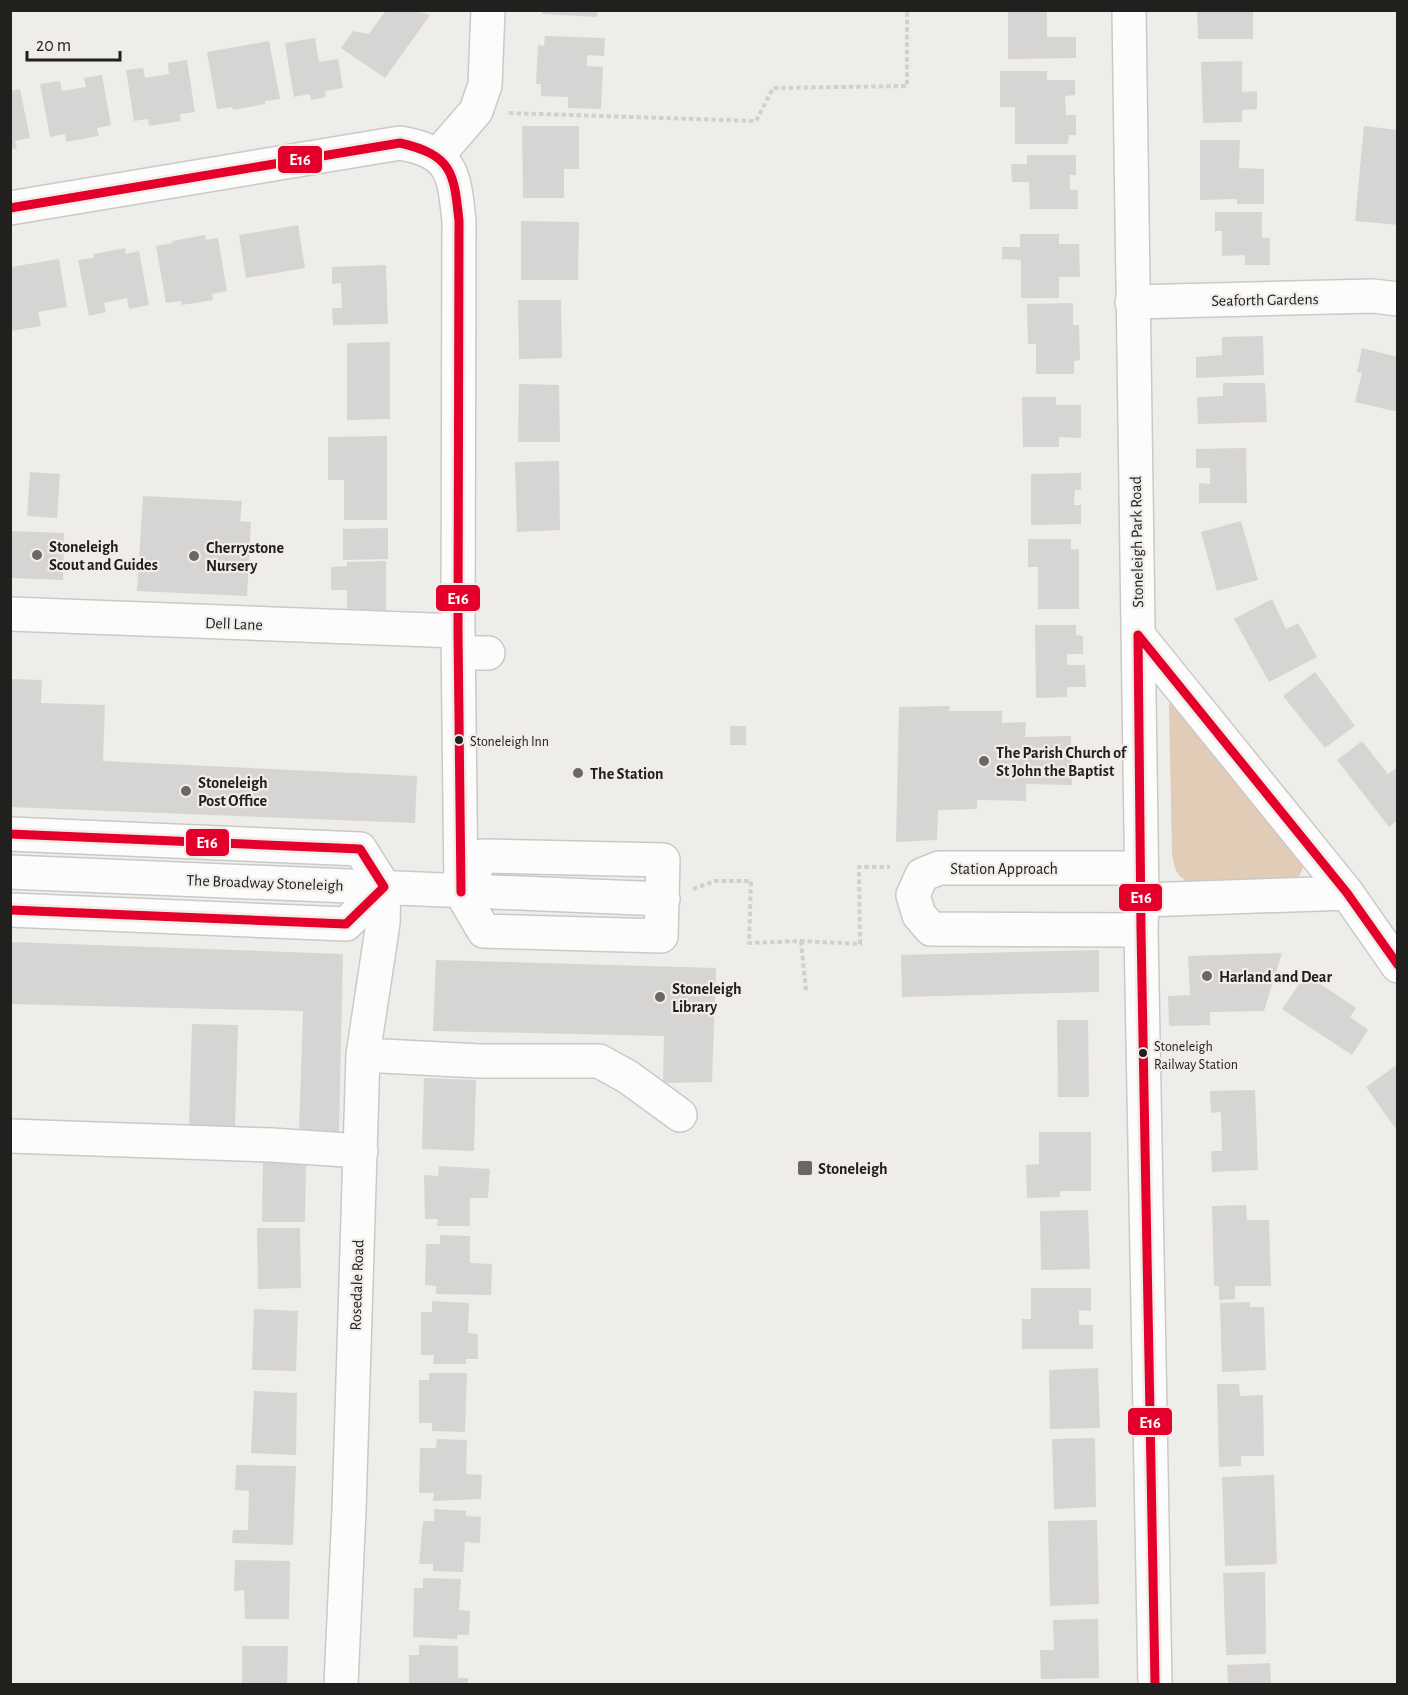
<svg xmlns="http://www.w3.org/2000/svg" width="1408" height="1695" viewBox="0 0 1408 1695" font-family="'Alegreya Sans',sans-serif">
<style>
.green{fill:#e1cdb7}
.building{fill:#d7d5d3}
.lines{fill:none;stroke-linecap:round;stroke-linejoin:round}
.minor-casing{stroke:#cbc9c7;stroke-width:36}
.path{stroke:#d0d0d0;stroke-width:4;stroke-dasharray:4.5 3;stroke-linecap:butt}
.minor{stroke:#fdfcfc;stroke-width:33}
.bus-1-casing{stroke:#f0ede9;stroke-width:14}
.bus-1{stroke:#e4002b;stroke-width:9}
.poi-dot{fill:#6a6866;stroke:#f0ede9;stroke-width:2}
.bus-dot{fill:#22201f;stroke:#f0ede9;stroke-width:2}
.labels{text-anchor:middle;stroke-width:4.5;stroke-linejoin:round;paint-order:stroke}
.bus-label{font-size:14px;fill:#22201f;stroke:#f0ede9;text-anchor:start}
.street-label{font-size:16px;fill:#22201f;stroke:#f0ede9}
.poi-label{font-size:16px;font-weight:bold;fill:#22201f;stroke:#f0ede9;text-anchor:start}
.line-badge{stroke:#f0ede9;stroke-width:2}
.badge-label{font-size:16px;text-anchor:middle;font-weight:bold;fill:#fff}
</style>
<rect width="100%" height="100%" fill="#efedea"/>
<path class="green" d="M1178,701L1302,852C1304,869 1304,875 1288,884L1195,885C1177,878 1175,872 1172,853L1169,704Z"/>
<path class="building" d="M386,10H414L430,15L385,78L341,48L353,31L369,34Z
M543,10H598L597,17L542,14Z
M1008,10H1047V37H1076V58L1008,59Z
M1197,10H1253V39H1198Z
M545,36L605,38L604,56L587,55V66L603,67L601,109L568,108V97L541,96V84H536L538,45L544,46Z
M315,38L319,62L338,59L343,88L325,91L326,97L311,100L310,94L294,97L285,43Z
M269,41L280,99L265,101V104L233,110L232,107L217,109L207,52Z
M187,60L195,112L180,114L181,121L149,126L148,119L134,121L126,70L143,68L145,78L169,74L168,63Z
M1242,61V92L1257,91V109L1242,110V122L1203,123L1201,62Z
M1000,71H1047V80H1075V95L1065,96L1066,115H1076V135H1069L1068,144H1015V107H1000Z
M102,75L111,125L97,128L99,136L66,142L65,134L50,137L40,84L60,81L62,91L86,87L84,78Z
M20,89L30,138L15,141L17,148L10,150V91Z
M522,126H579V169H564V198H523Z
M1364,126L1398,130V225L1355,221Z
M1200,140H1240L1239,168L1264,169V204H1237V199L1200,200Z
M1027,155H1076V175H1070V190H1078V209H1030L1029,182H1012L1011,164H1027Z
M1215,212H1262V238H1270V265H1245V255L1222,256V231H1215Z
M521,221L579,222L578,280H521Z
M298,225L305,268L246,278L239,235Z
M1020,234H1059V244H1079L1080,277H1059V298H1021V260L1002,259V247H1020Z
M205,235L206,240L218,238L227,291L212,294L213,300L182,305L181,301L166,303L156,246L173,243L172,241Z
M125,248L126,254L139,251L149,305L129,309L127,298L104,303L106,312L89,316L78,260L93,258L94,254Z
M59,259L67,307L38,312L41,326L10,331V267Z
M386,265L388,324L333,325L332,308H342L341,283L332,284V267Z
M518,300H561L562,358L519,359Z
M1073,303V325H1079L1080,360L1074,361V374H1036V344H1028L1027,304Z
M1263,336L1264,375L1196,378V357L1222,355V337Z
M390,342V419L347,420V343Z
M1362,348L1398,357V412L1355,402L1362,373L1357,372Z
M1223,383H1265L1267,422L1198,424L1197,397L1223,396Z
M519,384L559,385L560,442H518Z
M1022,397H1056V405H1081V438L1059,437V447H1023Z
M387,436V520H344V480H328V437Z
M1246,448L1247,503H1199V483L1210,484V468H1196V449Z
M559,461L560,530L517,532L515,462Z
M30,472L60,474L57,518L27,516Z
M1081,473V490H1075L1074,505H1081V524L1031,525V474Z
M143,496L242,501L240,521L251,522L247,596L137,591Z
M1241,521L1258,580L1217,591L1201,532Z
M388,528V559L343,560V529Z
M10,531L64,533L63,580L10,578Z
M1028,539H1071V550L1079,549V609H1038V567H1028Z
M386,561V617L347,618V590H331V567L347,566V562Z
M1272,599L1286,629L1298,623L1317,657L1269,682L1234,619Z
M1035,625H1076V635L1083,636V654H1067V665H1085L1086,687H1067V697L1036,698Z
M1315,672L1355,726L1325,748L1283,696Z
M10,679L42,680L41,703L105,705L103,761L417,776L415,823L10,807Z
M950,706L949,711H1002V723L1026,722L1025,737L1071,736L1072,785L1026,784V801L977,800V809L938,810L937,840L896,842L899,707Z
M730,726H746V745H730Z
M1362,741L1388,774L1398,767V820L1389,827L1337,760Z
M10,942L343,954L339,1132L299,1131L303,1011L10,1004Z
M1099,950V992L902,997L901,955Z
M1282,953L1264,1011L1210,1012V1025L1169,1026L1168,996L1190,995L1188,956Z
M436,960L716,968L712,1082L663,1083L664,1036L433,1031Z
M1306,974L1356,1008L1350,1017L1368,1030L1352,1055L1282,1009Z
M1057,1020H1088L1089,1097H1058Z
M192,1024L238,1025L235,1128L189,1127Z
M1398,1064V1132L1366,1087Z
M424,1078L476,1080L474,1151L422,1149Z
M1255,1090L1258,1170L1212,1172L1211,1151H1222L1221,1112L1211,1113L1210,1091Z
M1039,1132H1091V1191H1060V1197L1027,1198L1026,1165L1039,1164Z
M263,1158L306,1159L305,1222H262Z
M439,1166L490,1169L488,1198H470V1226H437L438,1219H425L424,1175L438,1176Z
M1246,1205L1247,1220H1269L1271,1286H1235V1299L1219,1300V1286H1214L1212,1206Z
M1088,1210L1090,1269L1041,1270L1040,1211Z
M257,1228H300L301,1288L258,1289Z
M440,1235L470,1236V1263L492,1264L491,1295L436,1294V1286L425,1285L426,1244H440Z
M1031,1288H1091V1311L1079,1310V1325H1093V1349H1022V1319H1031Z
M432,1301L469,1303L468,1333L478,1334V1359H466V1364H433L434,1355H421V1312H432Z
M1250,1302V1307H1264L1266,1370L1222,1372L1220,1303Z
M254,1309L298,1311L296,1371L252,1370Z
M1098,1368L1100,1428L1050,1429L1049,1370Z
M429,1373H467L465,1432L432,1431V1423H419V1380H429Z
M1217,1384H1239L1240,1396L1263,1395L1264,1456H1241V1466L1219,1467Z
M254,1391L297,1393L296,1455L251,1453Z
M1095,1438L1096,1507L1054,1509L1052,1439Z
M437,1439L467,1440L466,1474L482,1475L481,1499L433,1501L434,1493H419L420,1448H436Z
M236,1465L296,1466L293,1545L232,1543L233,1530H248L249,1491L235,1490Z
M1274,1475L1277,1564L1225,1566L1222,1477Z
M434,1509L466,1511V1516L481,1517L480,1543L465,1542L463,1572L433,1571V1564H419L423,1521H434Z
M1097,1520L1099,1604L1050,1606L1048,1521Z
M235,1560L290,1561L289,1619H245L244,1590L234,1591Z
M1265,1572L1266,1654L1226,1655L1223,1573Z
M423,1578L461,1579L459,1610L470,1611L469,1635H457V1639L413,1637L414,1588H423Z
M1098,1619L1099,1678L1041,1679L1040,1650H1054L1053,1620Z
M419,1645L458,1646V1678H468V1684H409V1655H419Z
M242,1646H288L287,1684H242Z
M1270,1663L1271,1684H1228L1227,1665Z"/>
<g class="lines">
<defs>
<path id="minor" d="M1129,10L1142,900L1141,930L1155,1684
M438,155L476,111L485,85L488,10
M10,208L400,143C452,152 454,172 459,221L458,631L461,892
M1132,302L1373,296L1398,299
M10,614L458,631
M1138,635L1347,893L1398,966
M459,653H488
M10,834L360,849L384,887
M483,856L663,860L661,936L484,931L461,892Z
M10,872L663,899
M1142,900L1347,893
M10,910L346,924L384,887
M1141,930L931,929L919,915L913,895L922,875L939,868H1141
M363,1055L479,1061H599L628,1077L680,1115
M10,1136L271,1145L361,1151
M341,1684L349,1510L363,1055L383,923L384,887"/>
</defs>
<use href="#minor" class="minor-casing"/>
<path class="path" d="M509,113L756,121L773,88L907,86V10
M693,889L715,881H751L749,943L801,941L860,944L859,867H890
M801,941L806,991"/>
<use href="#minor" class="minor"/>
<defs>
<path id="bus-1" d="M10,208L400,143C452,155 454,172 459,221L458,631L461,892
M1138,635L1141,930L1155,1684
M1138,635L1347,893L1398,965
M10,834L360,849L384,887
M10,910L346,924L384,887"/>
</defs>
<use href="#bus-1" class="bus-1-casing"/>
<use href="#bus-1" class="bus-1"/>
</g>
<g class="poi-dot">
<circle cx="37" cy="555" r="6"/>
<circle cx="194" cy="556" r="6"/>
<circle cx="984" cy="761" r="6"/>
<circle cx="578" cy="773" r="6"/>
<circle cx="186" cy="791" r="6"/>
<circle cx="1207" cy="976" r="6"/>
<circle cx="660" cy="997" r="6"/>
<rect x="797" y="1160" width="16" height="16" rx="3"/>
</g>
<g class="bus-dot">
<circle cx="459" cy="740" r="5"/>
<circle cx="1143" cy="1053" r="5"/>
</g>
<g class="labels">
<g class="bus-label">
<text x="470" y="746">Stoneleigh Inn</text>
<text x="1154" y="1051">Stoneleigh<tspan x="1154" dy="18">Railway Station</tspan></text>
</g>
<g class="street-label">
<text transform="translate(1265 299) rotate(-1)" y="6">Seaforth Gardens</text>
<text transform="translate(1136 542) rotate(-91)" y="6">Stoneleigh Park Road</text>
<text transform="translate(234 623) rotate(2)" y="6">Dell Lane</text>
<text x="1004" y="874">Station Approach</text>
<text transform="translate(265 882) rotate(2)" y="6">The Broadway Stoneleigh</text>
<text transform="translate(356 1285) rotate(-88)" y="6">Rosedale Road</text>
</g>
<g class="poi-label">
<text x="49" y="552">Stoneleigh<tspan x="49" dy="18">Scout and Guides</tspan></text>
<text x="206" y="553">Cherrystone<tspan x="206" dy="18">Nursery</tspan></text>
<text x="996" y="758">The Parish Church of<tspan x="996" dy="18">St John the Baptist</tspan></text>
<text x="590" y="779">The Station</text>
<text x="198" y="788">Stoneleigh<tspan x="198" dy="18">Post Office</tspan></text>
<text x="1219" y="982">Harland and Dear</text>
<text x="672" y="994">Stoneleigh<tspan x="672" dy="18">Library</tspan></text>
<text x="818" y="1174">Stoneleigh</text>
</g>
</g>
<g class="line-badge">
<rect x="277" y="145" width="46" height="29" rx="6" fill="#e4002b"/>
<rect x="435" y="584" width="46" height="28" rx="6" fill="#e4002b"/>
<rect x="185" y="828" width="45" height="29" rx="6" fill="#e4002b"/>
<rect x="1118" y="883" width="45" height="29" rx="6" fill="#e4002b"/>
<rect x="1127" y="1407" width="46" height="29" rx="6" fill="#e4002b"/>
</g>
<g class="badge-label">
<text x="300" y="165">E16</text>
<text x="458" y="604">E16</text>
<text x="207" y="848">E16</text>
<text x="1141" y="903">E16</text>
<text x="1150" y="1428">E16</text>
</g>
<rect width="1408" height="1695" fill="none" stroke="#22201f" stroke-width="24"/>
<path d="M27 51v9h93v-9" fill="none" stroke="#22201f" stroke-width="3"/>
<text x="36" y="51" font-size="18" fill="#22201f" stroke="#f0ede9" stroke-width="4.5" paint-order="stroke">20 m</text>
</svg>
